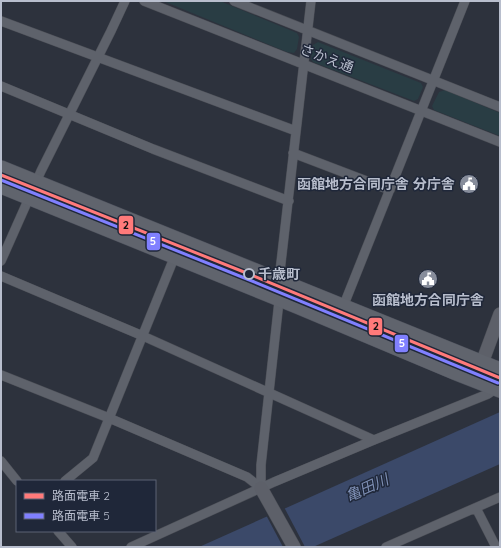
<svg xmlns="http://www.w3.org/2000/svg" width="501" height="548" viewBox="0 0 501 548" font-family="Quicksand,'Noto Sans JP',sans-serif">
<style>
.green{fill:#293d44}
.water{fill:#3b4969}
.pier{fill:#2d323d}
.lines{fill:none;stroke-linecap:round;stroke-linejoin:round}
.street-casing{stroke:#4a4d55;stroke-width:10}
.secondary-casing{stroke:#4a4d55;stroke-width:14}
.primary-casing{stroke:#4b4f5a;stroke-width:16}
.street{stroke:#5e626b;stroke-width:9}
.secondary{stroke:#5d6069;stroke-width:13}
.primary{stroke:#60646d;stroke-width:15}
.tram-1-casing{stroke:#1f2739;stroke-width:6}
.tram-2-casing{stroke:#1f2739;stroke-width:6}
.tram-1{stroke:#ff7a7a;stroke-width:3}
.tram-2{stroke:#8080ff;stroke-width:3}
.stop-dot{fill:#1f2739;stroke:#b8becd;stroke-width:2}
.labels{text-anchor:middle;stroke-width:3;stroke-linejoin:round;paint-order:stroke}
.street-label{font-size:14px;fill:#b8becd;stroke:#1f2739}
.poi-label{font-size:14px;font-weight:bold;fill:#b8becd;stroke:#1f2739;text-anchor:end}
.stop-label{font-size:14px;font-weight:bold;fill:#b8becd;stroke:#1f2739;text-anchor:start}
.water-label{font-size:15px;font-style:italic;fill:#7f90b5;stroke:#1f2739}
.line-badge{stroke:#1f2739;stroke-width:1.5}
.badge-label{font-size:11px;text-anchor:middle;font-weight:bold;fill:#fff}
.pale-badge-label{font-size:11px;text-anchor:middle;font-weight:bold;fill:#111}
</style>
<rect width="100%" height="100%" fill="#2d323d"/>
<path class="green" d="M163,1H220L297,33L299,37L297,49L294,53L287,52Z
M318,42L421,83L423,87L418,99L414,101L313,62L311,59L313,45Z
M445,90L500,113V136L434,110L432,106L439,92Z"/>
<path class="water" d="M500,412V464L313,547H199Z"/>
<path class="pier" d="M284,507L305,547H283L266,515Z"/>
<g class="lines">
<defs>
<path id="street" d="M144,1L500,142
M234,1L500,107
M1,21L296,131
M1,86L153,149L289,201
M293,153L390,190
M1,261L41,171L111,31L125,1
M1,276L143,336L374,440
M343,307L465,1
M1,375L109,418L247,477L261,488
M1,461L17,481
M65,481L93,458L172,263L182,241
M261,488V465L280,292L279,280L311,1
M476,508L496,547
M58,531L72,547
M131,547L274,482L374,440L488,394L498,387
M386,547L500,497"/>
<path id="secondary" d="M497,389L488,377L482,363L500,314
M261,488L294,547"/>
<path id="primary" d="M1,168L500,370
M1,186L297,306L454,372L500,390"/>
</defs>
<use href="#street" class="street-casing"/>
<use href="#secondary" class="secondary-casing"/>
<use href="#primary" class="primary-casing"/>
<use href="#street" class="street"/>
<use href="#secondary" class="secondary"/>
<use href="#primary" class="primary"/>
<defs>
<path id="tram-1" d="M1,175L249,274L500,378"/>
<path id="tram-2" d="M1,180L247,279L498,383"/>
</defs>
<use href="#tram-1" class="tram-1-casing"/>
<use href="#tram-2" class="tram-2-casing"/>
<use href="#tram-1" class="tram-1"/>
<use href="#tram-2" class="tram-2"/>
</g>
<defs>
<symbol id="civic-disc" viewBox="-11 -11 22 22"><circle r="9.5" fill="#878d9b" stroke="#1f2739"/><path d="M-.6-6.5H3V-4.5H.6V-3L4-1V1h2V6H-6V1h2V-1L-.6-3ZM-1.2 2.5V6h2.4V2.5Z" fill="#fff"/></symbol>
</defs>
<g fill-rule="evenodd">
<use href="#civic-disc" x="458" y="173" width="22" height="22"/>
<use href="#civic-disc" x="417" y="268" width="22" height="22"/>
</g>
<circle class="stop-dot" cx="249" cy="274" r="5"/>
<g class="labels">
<g class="street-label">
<text transform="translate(327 58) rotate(21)" y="5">さかえ通</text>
</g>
<g class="poi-label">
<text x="455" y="189">函館地方合同庁舎 分庁舎</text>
<text x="428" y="305" text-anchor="middle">函館地方合同庁舎</text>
</g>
<g class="stop-label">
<text x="258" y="279">千歳町</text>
</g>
<g class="water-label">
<text transform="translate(367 488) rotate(-24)" y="5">亀田川</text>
</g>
</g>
<g class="line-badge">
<rect x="118" y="215" width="16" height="20" rx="4" fill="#ff7a7a"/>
<rect x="146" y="232" width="15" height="19" rx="4" fill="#8080ff"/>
<rect x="368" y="317" width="15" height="19" rx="4" fill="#ff7a7a"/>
<rect x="394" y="334" width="15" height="19" rx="4" fill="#8080ff"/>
</g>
<g class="badge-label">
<text x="153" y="245">5</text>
<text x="402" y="347">5</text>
</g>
<g class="pale-badge-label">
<text x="126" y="229">2</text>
<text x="376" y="330">2</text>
</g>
<rect width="501" height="548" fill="none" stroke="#b8becd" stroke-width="4"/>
<rect x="16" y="480" width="140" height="52" fill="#1f2739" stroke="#5c6374"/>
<rect x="24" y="493" width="20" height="6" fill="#ff7a7a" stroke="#5c6374"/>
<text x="52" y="500" font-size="12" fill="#b8becd">路面電車 2</text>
<rect x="24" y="513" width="20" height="6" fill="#8080ff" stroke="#5c6374"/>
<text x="52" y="520" font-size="12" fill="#b8becd">路面電車 5</text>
</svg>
